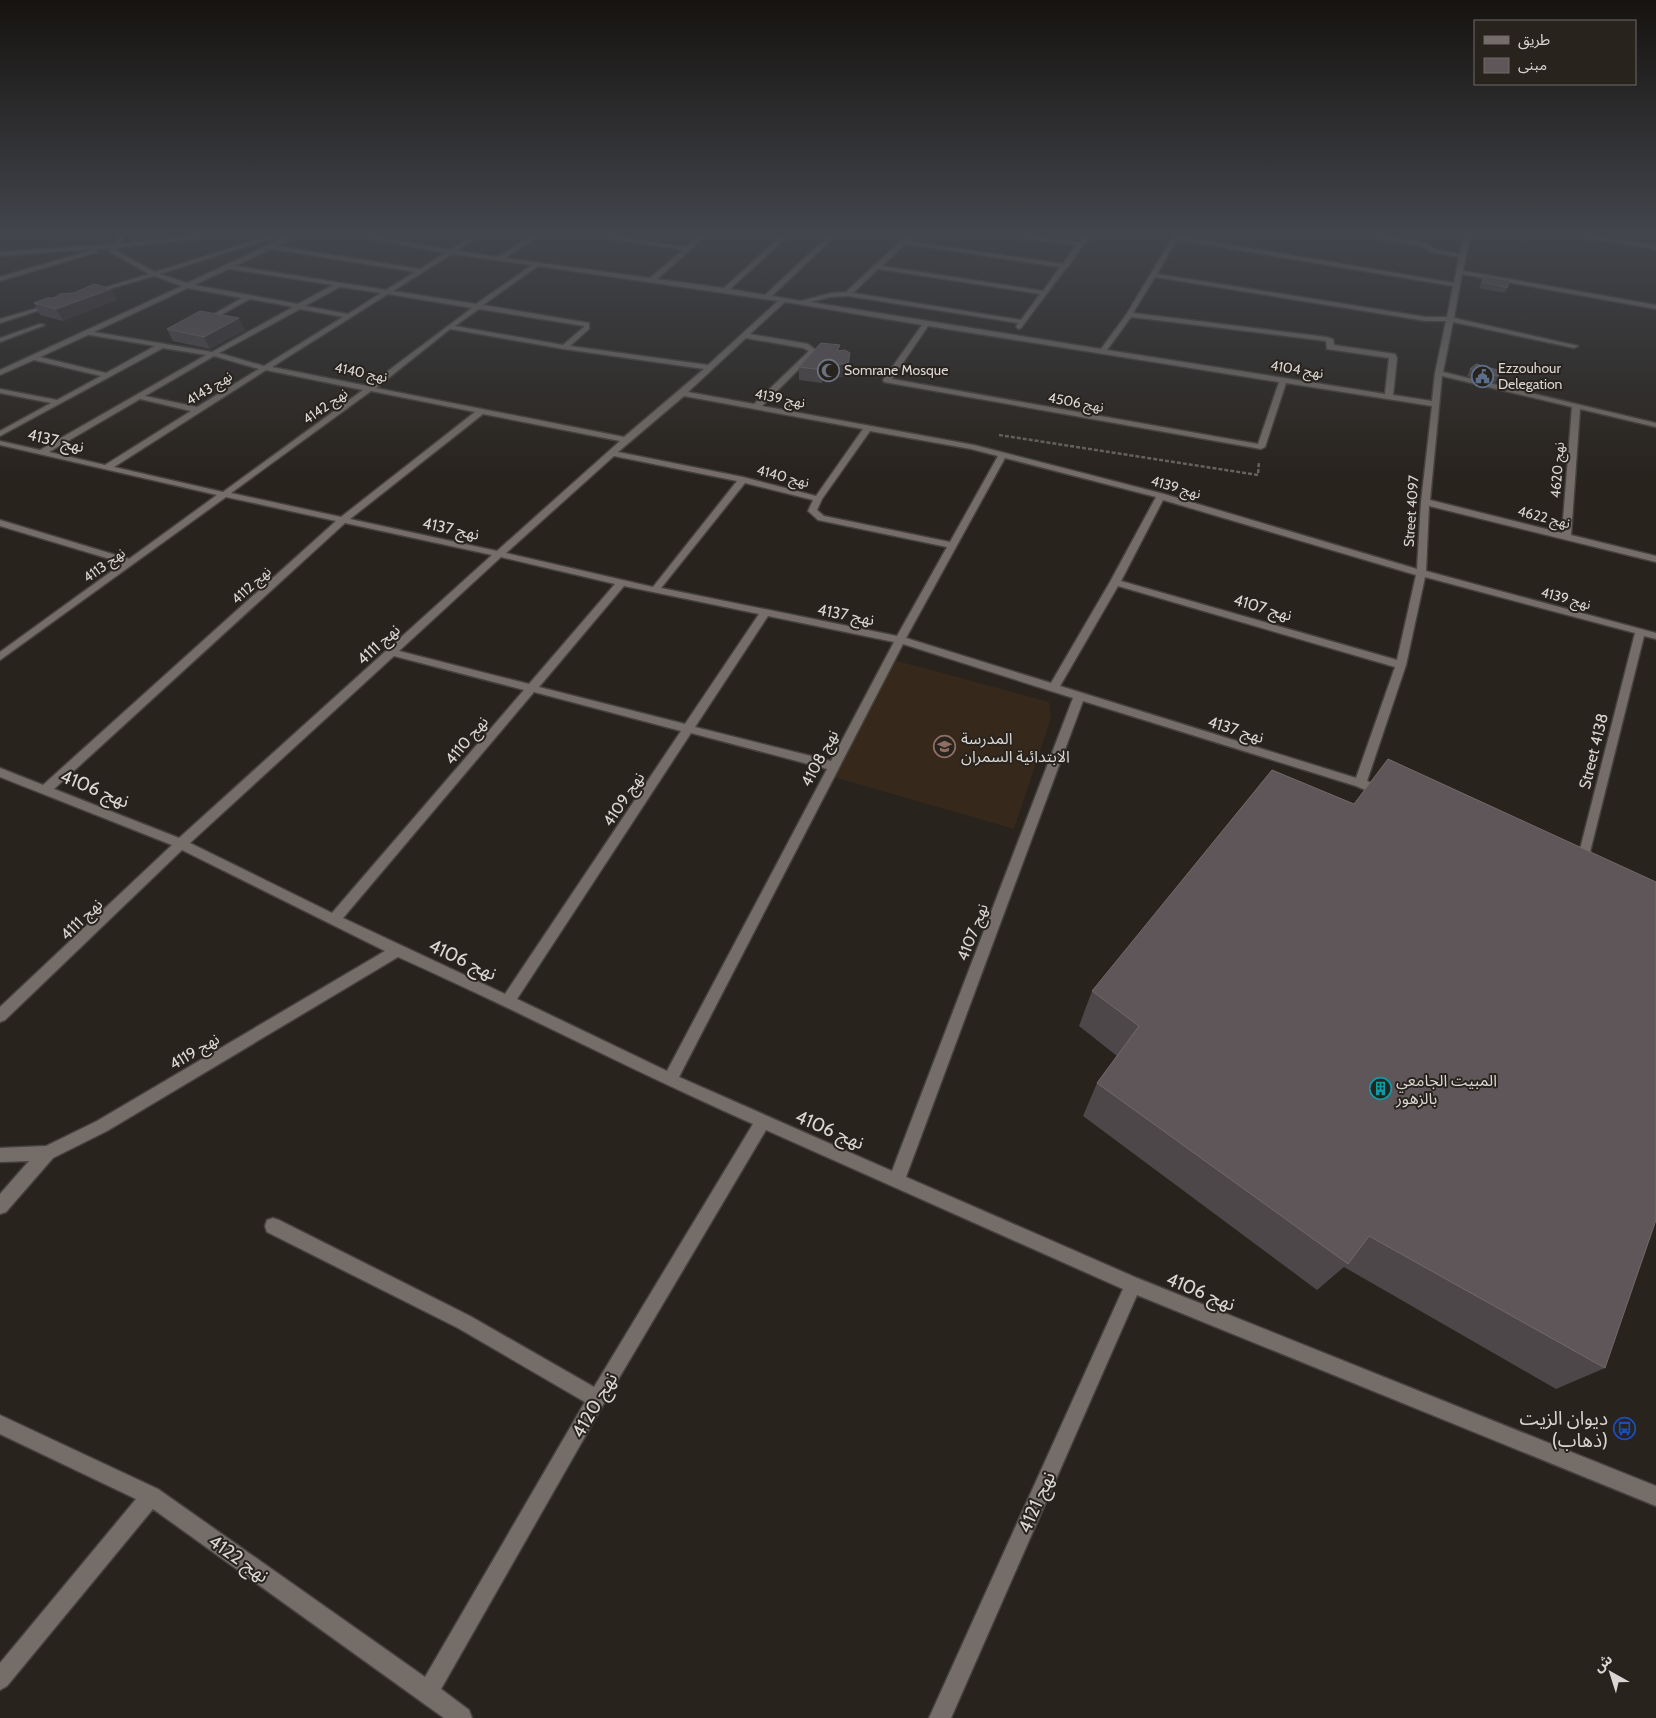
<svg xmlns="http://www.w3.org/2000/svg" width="1656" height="1718" viewBox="0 0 1656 1718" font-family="Cabin,'Noto Sans Arabic',sans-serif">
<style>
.education{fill:#36281b}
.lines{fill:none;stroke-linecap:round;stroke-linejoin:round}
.minor-casing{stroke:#45413d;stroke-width:3}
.path{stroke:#68635e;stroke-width:2.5;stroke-dasharray:4 2;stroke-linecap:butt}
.minor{fill:#756e68;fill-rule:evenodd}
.wall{fill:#4e4749}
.shaded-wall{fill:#393231}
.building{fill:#5e5658;stroke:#716a6b}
.labels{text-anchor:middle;stroke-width:4;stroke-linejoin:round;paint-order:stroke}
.far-poi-label{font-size:14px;fill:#dad6d3;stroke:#28231d;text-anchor:start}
.far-street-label{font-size:14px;fill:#dad6d3;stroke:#28231d}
.street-label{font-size:16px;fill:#dad6d3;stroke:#28231d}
.poi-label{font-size:16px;fill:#dad6d3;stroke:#28231d;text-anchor:start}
.near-street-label{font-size:19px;fill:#dad6d3;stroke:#28231d}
.near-poi-label{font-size:19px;fill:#dad6d3;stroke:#28231d;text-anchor:end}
</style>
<rect width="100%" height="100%" fill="#28231d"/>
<path class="education" d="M894,660L1049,702L1051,718L1014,829L833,777Z"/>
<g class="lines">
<defs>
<path id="minor" d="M120,235H126L120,244L202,235H226L117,248L115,250L155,272L272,235H282L160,274L187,283L290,235H299L277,246L420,269L445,253L352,235H367L450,250L473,235H481L457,251L498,257L532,235H540L505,258L650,278L683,250L587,235H605L686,247L700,235H707L657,279L724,288L782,235H789L730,289L765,295L829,235H836L772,296L801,301L831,293L846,292L907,235L913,236L908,241L1063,264L1076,245L995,235H1018L1079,242L1084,235H1090L1068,267L1066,268L1021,328L1019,329L1016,327L1018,323L848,296L831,297L810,302L1101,349L1126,315L1174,235L1454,283L1459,257L1431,252L1421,246L1357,235H1375L1423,242L1435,249L1460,254L1464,235H1470L1463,271L1656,305V309L1462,274L1454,318L1578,346L1574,348L1453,322L1443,372L1656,423V427L1580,409L1571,535L1656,556V562L1429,506L1426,571L1656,633V639L1644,636L1586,868H1578L1576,865L1635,633L1425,577L1406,665L1367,781L1386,790L1388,793L1386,796L1382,797L1356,786L1083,701L906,1177L1137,1278L1656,1486V1506L1137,1295L951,1718H929L1123,1289L766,1130L603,1405L441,1689L469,1710L472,1718H444L153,1509L7,1686L0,1690V1663L136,1499L0,1434V1415L158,1489L425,1677L585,1402L458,1328L267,1232L265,1226L267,1220L273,1218L279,1220L470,1316L594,1387L753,1124C633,1071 517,1010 398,957L107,1131L53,1158L6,1212L0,1214V1194L29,1161L0,1162V1148L46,1146L97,1121L385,951L182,850L5,1020L0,1022V1007L172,845L0,777V768L43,785L336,521L226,497L0,660V652L123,563L0,526V520L129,559L217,495L0,445V441L40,450L206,355L163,348L0,436V431L51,403L0,393V389L57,400L101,376L34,360L0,375V370L182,286L154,276L91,294V292L149,274L110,252L111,248L96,249L98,252L0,281V277L95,249L0,256V252L113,244ZM1177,240L1453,286L1447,317H1426L1157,274ZM905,244L1060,267L1043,291L882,266ZM271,249L415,272L386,290L235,266ZM452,254L532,265L476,304L393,291ZM538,266L778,301L708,365L570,346L589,329V323L483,305ZM229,269H230L333,285L298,304L194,285ZM878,269L1040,294L1021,320L853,293ZM1155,277L1426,321H1446L1435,373L1432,401L1393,395L1397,358L1395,354L1334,345L1333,339L1326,337L1133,313ZM340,287L381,293L348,314L305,306ZM188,288L242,298L202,321V323L204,324L250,299L293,307L212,352L94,332ZM388,294L472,308L368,386L272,367ZM785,302L922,325L883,380L884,382L1261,449L1265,447L1286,383L1432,406L1421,502L1417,569L1164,494L974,445L762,406L817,351L808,344L750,334ZM300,309L343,317L264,366L219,353ZM479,309L584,326V327L563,345L455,326ZM1131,317L1326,341L1327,349L1389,358L1385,394L1107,350ZM928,326L1279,382L1258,444L892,379ZM450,329L564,349L704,369L624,437L376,388ZM88,335H90L155,346L106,373L40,357ZM746,338L803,348L809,351L754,404L688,392ZM214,356L259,369L197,407L145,396ZM266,370L363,390L223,492L114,467ZM1442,376L1572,407L1562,533L1430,500ZM371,391L475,412L341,517L231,493ZM684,396L863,429L816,496L743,477L618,452ZM140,399L191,411L105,465L49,452ZM483,414L620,441L497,551L350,519ZM870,431L971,449L998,456L950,542L824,516L817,510L822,499ZM614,456L737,481L653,587L506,553ZM1005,458L1156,497L1110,582L1051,683L906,638ZM745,483L813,500L808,511L818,520L947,547L897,636L661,588ZM1163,500L1416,575L1397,660L1121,581ZM345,523L492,555L179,838L54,789ZM501,557L615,584L529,684L399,651ZM624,586L759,614L685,724L539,687ZM1118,586L1395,667L1356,778L1060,686ZM768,616L894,642L831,761L695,727ZM903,644L1073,698L892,1171L679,1077ZM394,656L524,690L332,913L190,843ZM534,692L681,731L505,994L343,918ZM691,733L827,769L667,1071L517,999Z
M1567,235H1586L1656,245V249Z
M51,304L56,305L0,323V319Z
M40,324L45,325L0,342V338Z"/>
</defs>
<use href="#minor" class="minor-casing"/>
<path class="path" d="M999,435L1258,475L1259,461"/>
<use href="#minor" class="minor"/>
</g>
<path class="wall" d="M1484,276L1510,281L1505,293L1479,288Z
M111,289L117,300L63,321L40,315L34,303L74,293Z
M167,329L245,330L210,349L173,341Z
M840,351L850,365L847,376L822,380V383L799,380V367Z
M1470,369L1501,371L1495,383L1467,376Z
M1092,991L1605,1368L1556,1389L1344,1267L1317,1290L1083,1116L1097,1083L1117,1056L1079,1026Z"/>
<path class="shaded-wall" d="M111,289L117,300L63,321L56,309Z
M239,318L245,330L210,349L204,337Z
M850,353V365L847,376L822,380V367Z"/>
<path class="building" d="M1484,276L1510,281L1507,288L1482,282Z
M94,284L111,289L56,309L34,303L47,298H54L60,294L74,293Z
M200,311L239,318L204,337L167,329Z
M821,343L840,345L837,351L845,350L850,353L848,363L822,367V370L799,367Z
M1476,364L1501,371L1498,376L1470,369Z
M1388,759L1656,882V1220L1605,1368L1369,1236L1348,1264L1097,1083L1139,1026L1092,991L1272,770L1354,804Z"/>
<linearGradient id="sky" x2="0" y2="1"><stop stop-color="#161310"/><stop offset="0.49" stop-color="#42454c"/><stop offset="1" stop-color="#42454c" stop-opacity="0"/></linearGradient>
<rect width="1656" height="476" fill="url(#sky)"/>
<defs>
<symbol id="mosque-ring" viewBox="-11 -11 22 22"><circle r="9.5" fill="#28231d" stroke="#6b7280" stroke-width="1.5"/><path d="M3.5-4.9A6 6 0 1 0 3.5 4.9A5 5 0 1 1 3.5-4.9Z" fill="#6b7280"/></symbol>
<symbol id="civic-ring" viewBox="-11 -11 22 22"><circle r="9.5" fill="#28231d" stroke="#5c6f8a" stroke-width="1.5"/><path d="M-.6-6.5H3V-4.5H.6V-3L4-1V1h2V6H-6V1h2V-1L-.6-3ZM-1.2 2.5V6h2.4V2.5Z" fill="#5c6f8a"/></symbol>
<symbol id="school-ring" viewBox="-11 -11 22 22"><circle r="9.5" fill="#28231d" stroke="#8d6e63" stroke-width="1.5"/><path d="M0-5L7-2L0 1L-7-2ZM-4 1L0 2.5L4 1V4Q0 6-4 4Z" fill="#8d6e63"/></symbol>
<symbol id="building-ring" viewBox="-11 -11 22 22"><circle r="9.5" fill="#28231d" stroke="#0f9aa8" stroke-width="1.5"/><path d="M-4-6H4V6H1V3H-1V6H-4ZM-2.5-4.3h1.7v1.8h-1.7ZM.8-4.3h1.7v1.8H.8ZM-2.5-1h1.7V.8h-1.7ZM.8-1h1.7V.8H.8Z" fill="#0f9aa8"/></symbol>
<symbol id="bus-ring" viewBox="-11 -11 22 22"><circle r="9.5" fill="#28231d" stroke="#1a4fb4" stroke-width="1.5"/><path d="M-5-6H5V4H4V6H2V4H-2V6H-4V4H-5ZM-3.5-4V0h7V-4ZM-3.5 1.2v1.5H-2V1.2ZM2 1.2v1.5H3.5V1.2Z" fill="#1a4fb4"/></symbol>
</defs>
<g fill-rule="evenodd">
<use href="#mosque-ring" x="816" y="358" width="25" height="25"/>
<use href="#civic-ring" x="1470" y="364" width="25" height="25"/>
<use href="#school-ring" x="932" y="734" width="25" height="25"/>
<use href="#building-ring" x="1368" y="1076" width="25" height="25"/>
<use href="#bus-ring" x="1612" y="1416" width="25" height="25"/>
</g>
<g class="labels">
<g class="far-poi-label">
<text x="1498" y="373">Ezzouhour<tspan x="1498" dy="16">Delegation</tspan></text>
<text x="844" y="375">Somrane Mosque</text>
</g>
<g class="far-street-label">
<text transform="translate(1297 369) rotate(9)" y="5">نهج 4104</text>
<text transform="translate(361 372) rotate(11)" y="5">نهج 4140</text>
<text transform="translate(209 388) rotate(-32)" y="5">نهج 4143</text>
<text transform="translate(780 398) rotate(11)" y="5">نهج 4139</text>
<text transform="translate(1076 402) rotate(10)" y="5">نهج 4506</text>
<text transform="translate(325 406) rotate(-35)" y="5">نهج 4142</text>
<text transform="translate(1557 470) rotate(-86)" y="5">نهج 4620</text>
<text transform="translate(783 476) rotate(14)" y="5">نهج 4140</text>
<text transform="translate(1176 487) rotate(16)" y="5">نهج 4139</text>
<text transform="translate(1411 511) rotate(-86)" y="5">Street 4097</text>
<text transform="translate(1544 517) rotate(14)" y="5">نهج 4622</text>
<text transform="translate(104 565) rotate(-36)" y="5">نهج 4113</text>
<text transform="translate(251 585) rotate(-42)" y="5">نهج 4112</text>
<text transform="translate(1566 598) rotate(15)" y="5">نهج 4139</text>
</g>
<g class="street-label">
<text transform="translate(56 440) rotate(13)" y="6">نهج 4137</text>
<text transform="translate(451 528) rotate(12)" y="6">نهج 4137</text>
<text transform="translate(1263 607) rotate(16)" y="6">نهج 4107</text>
<text transform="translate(846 614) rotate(11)" y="6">نهج 4137</text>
<text transform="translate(378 644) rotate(-42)" y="6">نهج 4111</text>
<text transform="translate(1236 729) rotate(17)" y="6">نهج 4137</text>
<text transform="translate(466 740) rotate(-50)" y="6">نهج 4110</text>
<text transform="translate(1593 751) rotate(-76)" y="6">Street 4138</text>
<text transform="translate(819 758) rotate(-62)" y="6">نهج 4108</text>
<text transform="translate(623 799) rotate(-56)" y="6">نهج 4109</text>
<text transform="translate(81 919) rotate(-44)" y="6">نهج 4111</text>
<text transform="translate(972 932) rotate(-69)" y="6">نهج 4107</text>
<text transform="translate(194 1051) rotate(-31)" y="6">نهج 4119</text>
</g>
<g class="poi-label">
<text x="961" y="744">المدرسة<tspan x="961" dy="18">الابتدائية السمران</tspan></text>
<text x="1396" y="1086">المبيت الجامعي<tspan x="1396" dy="18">بالزهور</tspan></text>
</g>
<g class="near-street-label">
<text transform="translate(95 788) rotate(22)" y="7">نهج 4106</text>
<text transform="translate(463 959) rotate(25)" y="7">نهج 4106</text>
<text transform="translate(830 1129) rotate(23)" y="7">نهج 4106</text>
<text transform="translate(1201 1291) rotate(22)" y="7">نهج 4106</text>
<text transform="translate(594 1405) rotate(-60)" y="7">نهج 4120</text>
<text transform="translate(1036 1502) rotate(-66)" y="7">نهج 4121</text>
<text transform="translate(239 1558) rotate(35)" y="7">نهج 4122</text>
</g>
<g class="near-poi-label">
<text x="1608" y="1425">ديوان الزيت<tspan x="1608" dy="22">(ذهاب)</tspan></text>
</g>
</g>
<rect x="1474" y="20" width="162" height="65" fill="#28231d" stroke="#6f6b66"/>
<rect x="1484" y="36" width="25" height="8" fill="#756e68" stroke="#6f6b66"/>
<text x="1518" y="45" font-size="15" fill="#dad6d3">طريق</text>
<rect x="1484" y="58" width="25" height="15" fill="#5e5658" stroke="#6f6b66"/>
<text x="1518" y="70" font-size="15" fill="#dad6d3">مبنى</text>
<g transform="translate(1611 1673) rotate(321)" stroke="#28231d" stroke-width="4" paint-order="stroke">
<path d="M0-4L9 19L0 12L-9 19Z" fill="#dad6d3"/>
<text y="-8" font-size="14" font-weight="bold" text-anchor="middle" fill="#dad6d3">ش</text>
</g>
</svg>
